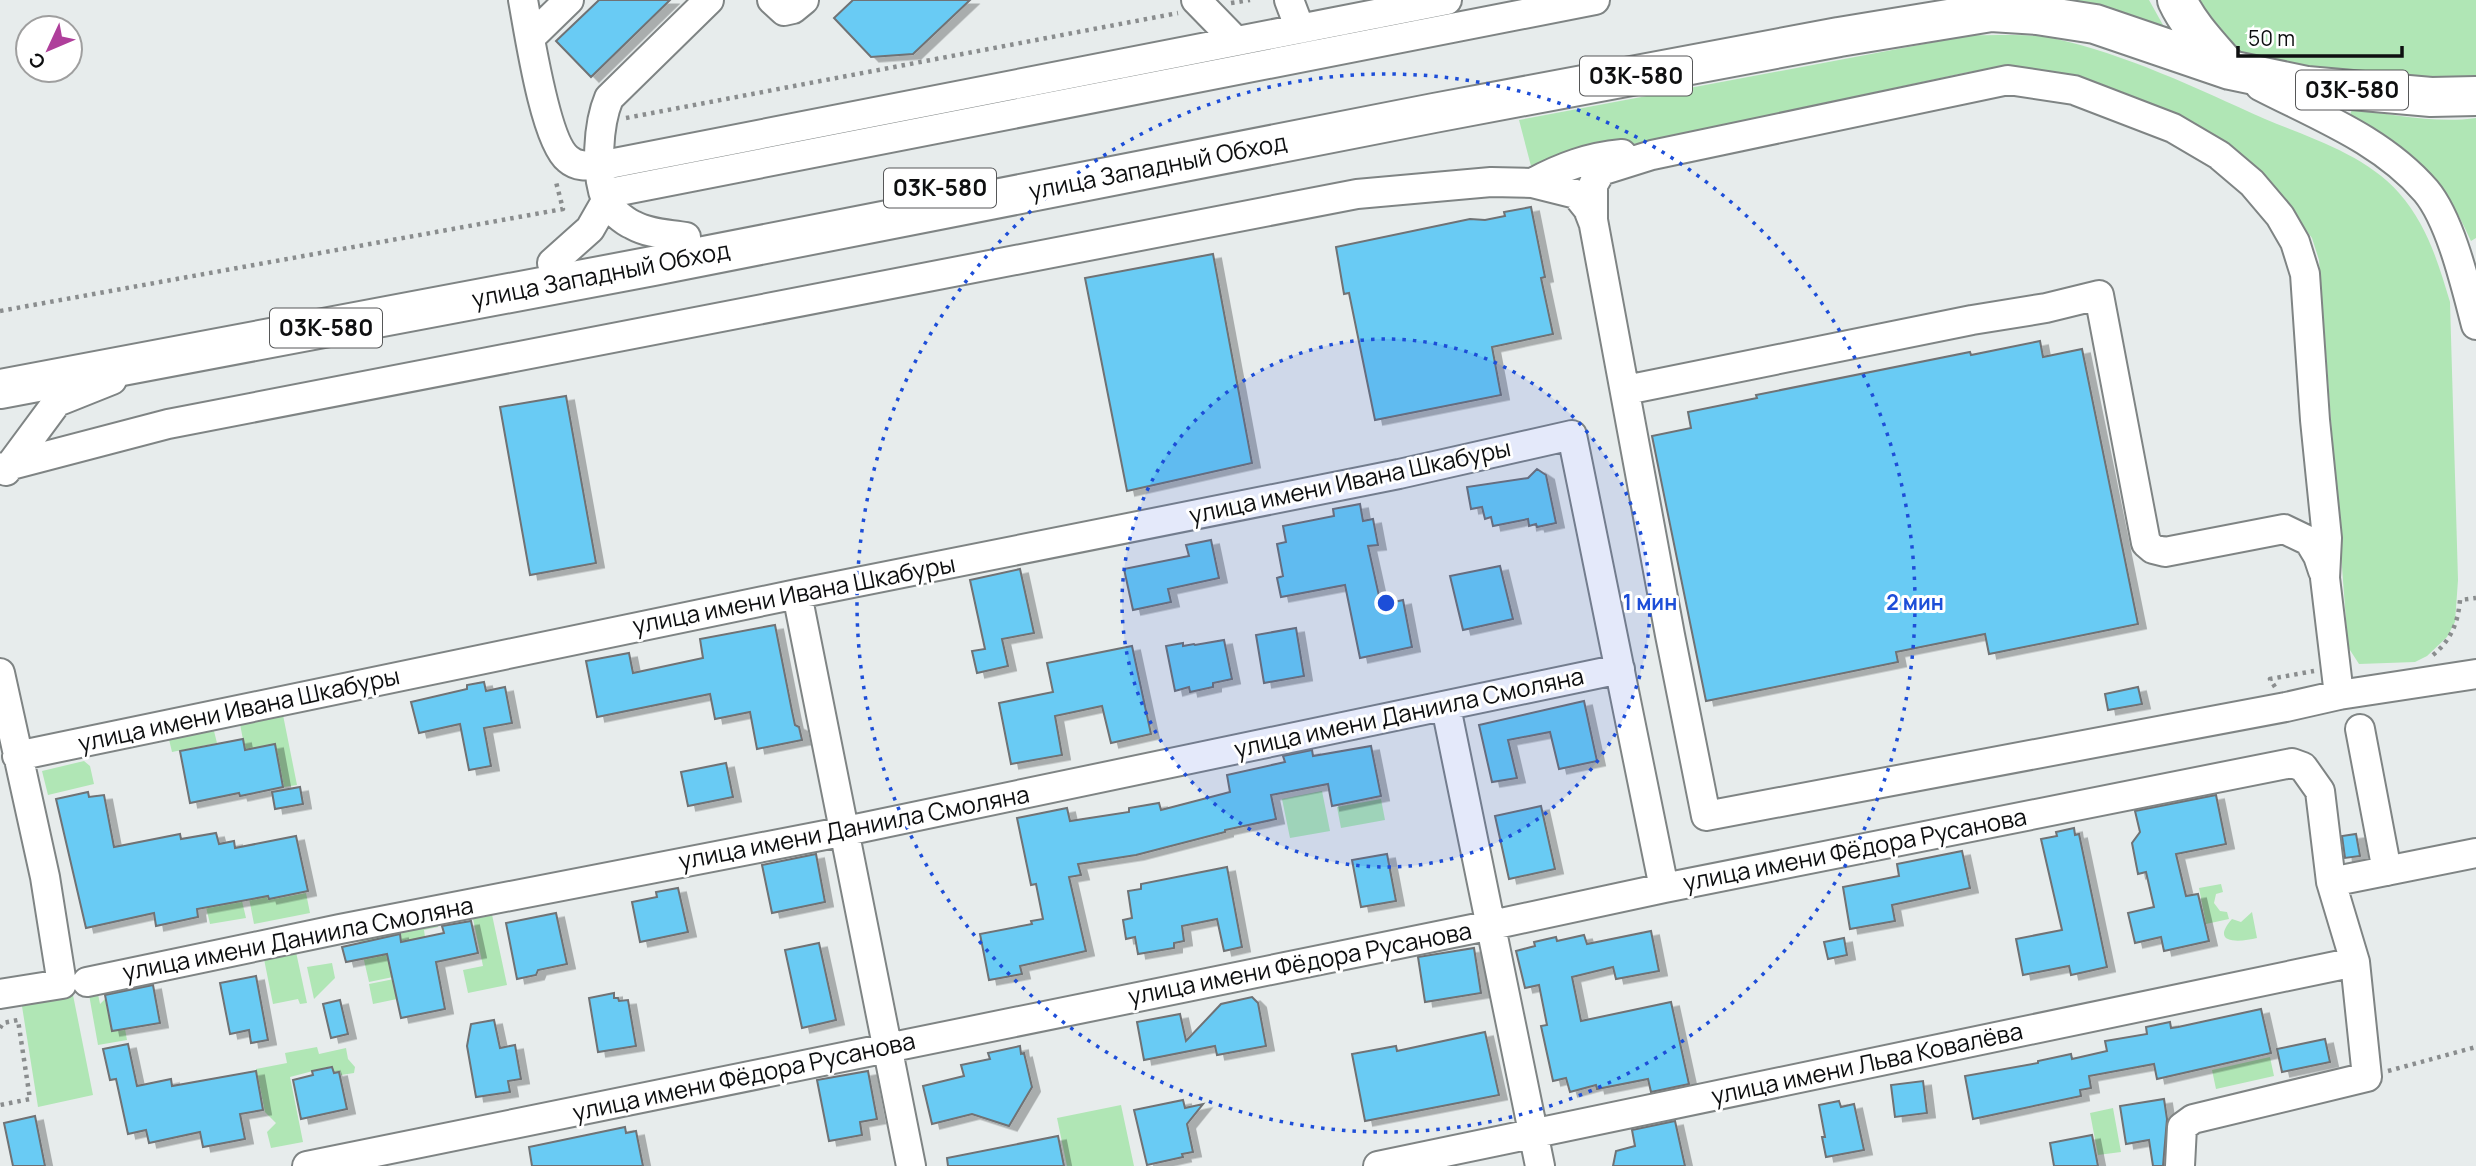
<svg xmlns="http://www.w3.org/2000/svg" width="2476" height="1166" viewBox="0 0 2476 1166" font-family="Manrope,sans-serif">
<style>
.green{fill:#b0e6b5}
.building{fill:#69cbf4;stroke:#6f7274;stroke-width:2;filter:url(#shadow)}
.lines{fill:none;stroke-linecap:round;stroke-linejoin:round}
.minor-casing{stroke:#7f8484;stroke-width:32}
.highway-casing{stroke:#7f8484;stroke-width:42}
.path{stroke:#8a8d8e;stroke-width:4.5;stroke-dasharray:3.5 5;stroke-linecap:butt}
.minor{stroke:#fff;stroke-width:28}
.highway{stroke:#fff;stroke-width:38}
.ring{fill:none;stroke:#1d4ed8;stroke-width:3.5;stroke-dasharray:3.5 7}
.labels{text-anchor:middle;stroke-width:6;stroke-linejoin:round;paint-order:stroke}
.shield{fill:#fff;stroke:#565758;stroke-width:2}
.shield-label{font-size:23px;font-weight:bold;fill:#0e0f10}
.street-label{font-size:24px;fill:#0e0f10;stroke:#fff}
.centre{fill:#1d4ed8;stroke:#fff;stroke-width:3.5}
.ring-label{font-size:21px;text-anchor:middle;font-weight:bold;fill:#1d4ed8;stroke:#fff;stroke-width:6;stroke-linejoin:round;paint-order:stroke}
</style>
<defs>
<filter id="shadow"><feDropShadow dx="8" dy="4.5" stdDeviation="0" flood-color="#0004"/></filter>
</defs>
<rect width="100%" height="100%" fill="#e7ecec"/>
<path class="green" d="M2002,0H2149L2163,25L2160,34Z
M2188,0H2476V84L2351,79L2247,58L2221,40Z
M1972,35C1998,36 2027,33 2052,38C2126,54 2196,88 2265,119C2310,138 2366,155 2399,193C2427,225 2438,262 2450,302L2458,580L2455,622L2447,637L2427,656L2415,662L2359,664L2348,647L2319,260L2312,238L2296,217L2238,162L2001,68L1969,72L1531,166L1519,120Z
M2352,109C2392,114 2436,124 2476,118V238L2471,241C2440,172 2416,152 2350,115Z
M283,715L297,785L284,787L275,744L245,750L240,724Z
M199,724L201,733L214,731L217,743L172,752L167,731L178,737Z
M84,761L90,766L94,784L48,795L42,771Z
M1322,791L1330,831L1290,838L1282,799Z
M1381,799L1385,820L1341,828L1337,807Z
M256,843L268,900L306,893L310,913L254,924L239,847Z
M2221,884L2223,892L2216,894L2214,903L2220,911L2227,912L2229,919L2206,924L2199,888Z
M242,901L246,918L210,924L206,907Z
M491,910L507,985L468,993L463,970L483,966L472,914Z
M2252,912L2257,938C2241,942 2209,945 2232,919L2241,922Z
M438,922V927L424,930L425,937L402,942L399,934L388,953L393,977L369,982L357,930Z
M296,952L307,1003L300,1004L298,999L273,1004L264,959Z
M332,963L335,978L314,999L307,967Z
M404,977L395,992L397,999L373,1004L369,984Z
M88,989L98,994L100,1004L105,999L112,1031L125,1029L127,1040L98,1045Z
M72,990L93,1095L38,1107L21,1000Z
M317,1047L319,1054L346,1048L348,1059L355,1067L354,1073L341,1075L340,1071L334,1072L332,1066L290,1077L303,1142L271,1148L267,1132L276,1123L265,1112L256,1069L287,1063L285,1053Z
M2270,1057L2274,1076L2216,1089L2212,1070Z
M1121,1105L1134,1166H1067L1057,1118Z
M2113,1108L2121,1152L2098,1155L2090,1113Z"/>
<path class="building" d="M599,0H670L591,77L556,41Z
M853,0H970L913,54L871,57L834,18Z
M1531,207L1545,277L1541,278L1553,334L1492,347L1501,395L1375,420L1349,293L1344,294L1336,247L1470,219L1485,220L1505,216L1504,212Z
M1213,254L1252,463L1127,491L1085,278Z
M2040,341L2043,357L2082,349L2138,624L1989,654L1985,634L1896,652L1898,662L1706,701L1652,436L1691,428L1688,412L1757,398L1756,395L1970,352L1971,355Z
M566,396L596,563L530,575L500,407Z
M1537,469L1546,475L1556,523L1537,527L1536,524L1529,526L1528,519L1493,526L1491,517L1485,519L1482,507L1471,509L1467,487L1528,478Z
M1360,504L1363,521L1373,519L1378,545L1368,546L1381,605L1403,600L1412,647L1360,658L1345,585L1281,597L1277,578L1283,576L1277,544L1286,542L1283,526L1334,516L1333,509Z
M1211,540L1219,578L1168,589L1171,602L1133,610L1124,569L1189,556L1186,545Z
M1500,566L1513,619L1463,630L1450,576Z
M1020,569L1034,633L1002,639L1008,666L977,673L972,651L985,649L970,580Z
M775,625L792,711L795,725L799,727L802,740L757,749L750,712L715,719L710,694L597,717L586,661L629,653L633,673L703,658L700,639Z
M1296,628L1304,676L1264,683L1256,635Z
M1224,640L1232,679L1213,683V687L1190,692L1189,687L1175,691L1166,646L1183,643V646L1194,644L1195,645Z
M1132,646L1151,734L1111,743L1102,706L1055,716L1062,755L1011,764L999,703L1053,692L1047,663Z
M484,682L486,691L505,687L512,723L484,728L491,766L469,770L460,724L419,733L411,702L467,689V685Z
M2138,687L2142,704L2108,710L2105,694Z
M1584,701L1597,761L1559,769L1550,732L1508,740L1517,778L1492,782L1479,725Z
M243,739L245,750L275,744L283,787L240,796L239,793L190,803L180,751Z
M1371,746L1381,796L1332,806L1328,784L1271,795L1276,819L1225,830V832L1136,855L1078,864L1081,875L1069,877L1086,951L1020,966L1022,974L989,980L980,934L1032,924L1031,921L1043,919L1036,884L1031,885L1017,818L1067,808L1070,821L1129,812V808L1159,803L1161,810L1230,792L1227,775L1285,762L1283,756L1312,750L1313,756Z
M726,763L733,797L688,806L681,772Z
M300,787L303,804L275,809L272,792Z
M88,792L89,797L104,795L114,847L180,834L181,839L216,833L219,844L234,841L235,848L296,836L308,891L269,899L268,896L197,909L198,917L156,926L154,913L86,928L56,799Z
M2216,795L2226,844L2176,854L2186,896L2198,894L2209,941L2164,951L2161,937L2135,943L2128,913L2154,907L2146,872L2138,874L2132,843L2140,832L2135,811Z
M1541,806L1555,869L1509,879L1495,816Z
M2074,828L2075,835L2079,834L2107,967L2071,975L2069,966L2023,975L2016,939L2062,930L2041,839L2057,836L2056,832Z
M2356,834L2360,856L2345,858L2342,836Z
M1962,851L1970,888L1892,905L1895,921L1850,929L1843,887L1899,876L1897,864Z
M816,854L825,902L772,913L762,865Z
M1387,854L1396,901L1361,907L1352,860Z
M1227,867L1242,947L1224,951L1217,919L1182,926L1184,941L1174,943V948L1138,954L1135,937L1126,939L1123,920L1132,918L1128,891L1141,889V884Z
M678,888L688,932L640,942L632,902L657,897L656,892Z
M556,913L567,964L538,970L536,975L517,979L506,923Z
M471,921L478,953L436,962L445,1009L401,1018L387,954L346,962L342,947L400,934L401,942L444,933L442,926Z
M1651,931L1659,971L1616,979L1613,967L1572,977L1581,1021L1671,1002L1689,1084L1651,1092L1648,1079L1597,1089L1596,1085L1570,1092L1566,1078L1553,1081L1541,1026L1547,1025L1539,985L1525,988L1516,951L1535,946L1534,942L1556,937L1557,941L1584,935L1587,944Z
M1844,938L1847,955L1828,959L1824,942Z
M819,943L836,1020L802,1028L785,950Z
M1474,948L1481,993L1425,1002L1418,957Z
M256,976L268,1040L251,1043L249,1030L230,1034L220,983Z
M153,985L160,1023L112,1031L105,995Z
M614,993V998H618L619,1001L628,1000L636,1046L598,1052L589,998Z
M1252,997L1258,1003L1266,1046L1217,1055L1215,1046L1144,1060L1137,1022L1180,1014L1186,1041L1221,1004Z
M340,1000L348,1034L331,1038L323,1004Z
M2261,1009L2271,1053L2157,1079L2154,1064L2089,1076L2091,1088L2080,1090L2081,1096L1973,1119L1965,1076L2038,1063V1061L2071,1054L2072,1059L2107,1051L2105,1041L2147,1034L2146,1027L2170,1022L2171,1028L2178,1027Z
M494,1020L500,1048L515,1045L521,1079L508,1081L510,1092L476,1097L467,1046L471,1024Z
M1485,1032L1499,1095L1365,1121L1352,1054L1396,1046L1397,1051Z
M2325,1039L2330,1062L2282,1072L2277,1049Z
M128,1044L137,1086L171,1079L172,1086L256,1071L263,1110L240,1114L245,1139L203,1147L200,1132L149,1143L146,1130L128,1134L116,1079L110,1080L103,1049Z
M1020,1046L1021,1054L1024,1053L1032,1087L1009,1126L972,1114L932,1124L923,1086L964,1076L961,1065L990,1059L988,1053Z
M332,1067L334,1073L339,1072L347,1109L301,1119L293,1080L313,1075L312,1071Z
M868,1071L877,1119L860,1122L862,1135L829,1141L817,1080Z
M1923,1081L1927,1113L1895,1117L1891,1085Z
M2164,1099L2167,1119L2163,1166H2153L2149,1140L2126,1144L2120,1106Z
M1183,1100L1185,1108L1203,1104L1187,1124L1193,1152L1182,1154L1183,1157L1147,1165L1134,1110Z
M1839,1101L1841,1107L1854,1104L1864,1150L1826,1157L1822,1137H1825L1819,1105Z
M35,1116L45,1166H13L4,1123Z
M1675,1121L1685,1166H1613L1616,1151L1635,1146L1632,1130Z
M625,1127L626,1133L636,1131L643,1166H532L529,1147Z
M2092,1135L2098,1166H2054L2050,1143Z
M1058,1136L1064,1166H948L947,1158Z"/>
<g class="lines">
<defs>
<path id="minor" d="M523,0C529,32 545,141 568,159C577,167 587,166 598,164
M772,0L784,11L793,9L804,0
M1196,0L1236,41
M1289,0L1300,29
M530,38L569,0
M2260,86C2318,116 2382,140 2426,191C2451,221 2466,287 2476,325
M599,166L1447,0
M1532,183C1562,167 1589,157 1622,154
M604,194L1595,0
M686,237C669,234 649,234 633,225C624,221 609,209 606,200C595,173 598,124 609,98L709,0
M552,263L590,229L606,201
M1626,390L1972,320L2046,308L2099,295L2146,543L2153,549L2165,552L2284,529L2309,541L2318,556L2323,571
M0,468L168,424L1357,194L1491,182L1532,183L1576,194L1588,209L1593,222
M6,471L57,402L112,380
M797,594L911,1166
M0,673L45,877L62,984L0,994
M2339,695L2325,578L2327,538L2315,420L2305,274L2295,242L2280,216L2252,183L2219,155L2173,128L2074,90L2008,80L1652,155L1601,171L1593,185V220L1670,635L1706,816L2286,707L2339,695L2476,674
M1446,707L1540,1166
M2360,729L2387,871
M17,756L797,594L1399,474L1572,435L1664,888
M2331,882L2476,853
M87,982L340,929L846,831L1620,669
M307,1166L1492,925L1664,888L2292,763L2303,767L2320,791L2331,882L2355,962L2367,1077L2193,1119L2182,1127L2180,1166
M1378,1166L2355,962"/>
<path id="highway" d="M2177,0C2189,26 2210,47 2228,68
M0,389L653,266L1434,113L1839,37L1991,12L2037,15L2095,24L2230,70L2307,86L2431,97L2476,96"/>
</defs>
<use href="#minor" class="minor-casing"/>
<use href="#highway" class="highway-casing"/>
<path class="path" d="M1231,3L1250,0
M626,118L1178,13
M0,311L563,209L556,182
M2433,655C2451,640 2458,623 2460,600L2476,598
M2275,687L2270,679L2314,671
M0,1028L3,1023L18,1020L30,1099L0,1105
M2388,1071L2476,1047"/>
<use href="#minor" class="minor"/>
<use href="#highway" class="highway"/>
</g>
<circle cx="1386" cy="603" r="264" fill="#1d4ed8" fill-opacity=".12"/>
<g class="ring">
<circle cx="1386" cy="603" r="264"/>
<circle cx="1386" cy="603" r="529"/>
</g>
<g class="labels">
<g class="shield">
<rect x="1580" y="56.5" width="112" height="39" rx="5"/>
<rect x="2296" y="70.5" width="112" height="39" rx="5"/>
<rect x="884" y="168.5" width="112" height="39" rx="5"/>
<rect x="270" y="308.5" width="112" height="39" rx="5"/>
</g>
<g class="shield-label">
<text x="1636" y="84">03К-580</text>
<text x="2352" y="98">03К-580</text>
<text x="940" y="196">03К-580</text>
<text x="326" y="336">03К-580</text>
</g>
<g class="street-label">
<text transform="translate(1158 167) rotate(-11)" y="8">улица Западный Обход</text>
<text transform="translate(601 275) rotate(-11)" y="8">улица Западный Обход</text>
<text transform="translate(1350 482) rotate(-12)" y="8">улица имени Ивана Шкабуры</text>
<text transform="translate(794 595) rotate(-11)" y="8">улица имени Ивана Шкабуры</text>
<text transform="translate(239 710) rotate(-12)" y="8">улица имени Ивана Шкабуры</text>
<text transform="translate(1409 713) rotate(-12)" y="8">улица имени Даниила Смоляна</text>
<text transform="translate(854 828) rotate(-11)" y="8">улица имени Даниила Смоляна</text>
<text transform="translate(1855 850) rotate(-11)" y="8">улица имени Фёдора Русанова</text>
<text transform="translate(298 939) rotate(-11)" y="8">улица имени Даниила Смоляна</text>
<text transform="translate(1300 964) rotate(-11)" y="8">улица имени Фёдора Русанова</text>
<text transform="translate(1867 1064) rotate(-12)" y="8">улица имени Льва Ковалёва</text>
<text transform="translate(744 1077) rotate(-12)" y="8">улица имени Фёдора Русанова</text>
</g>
</g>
<circle cx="1386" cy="603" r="10" class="centre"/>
<g class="ring-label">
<text x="1650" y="610">1 мин</text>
<text x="1915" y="610">2 мин</text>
</g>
<g transform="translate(49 49) rotate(226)"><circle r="33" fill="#ffffff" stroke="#9f9f9f" stroke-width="2"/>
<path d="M0-5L12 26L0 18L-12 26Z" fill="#af3f9b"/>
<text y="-10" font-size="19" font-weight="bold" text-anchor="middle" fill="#0e0f10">С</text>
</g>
<path d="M2238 46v10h164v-10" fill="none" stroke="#0e0f10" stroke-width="3.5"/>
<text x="2248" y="46" font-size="21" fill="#0e0f10" stroke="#ffffff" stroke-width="5" paint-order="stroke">50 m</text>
</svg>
